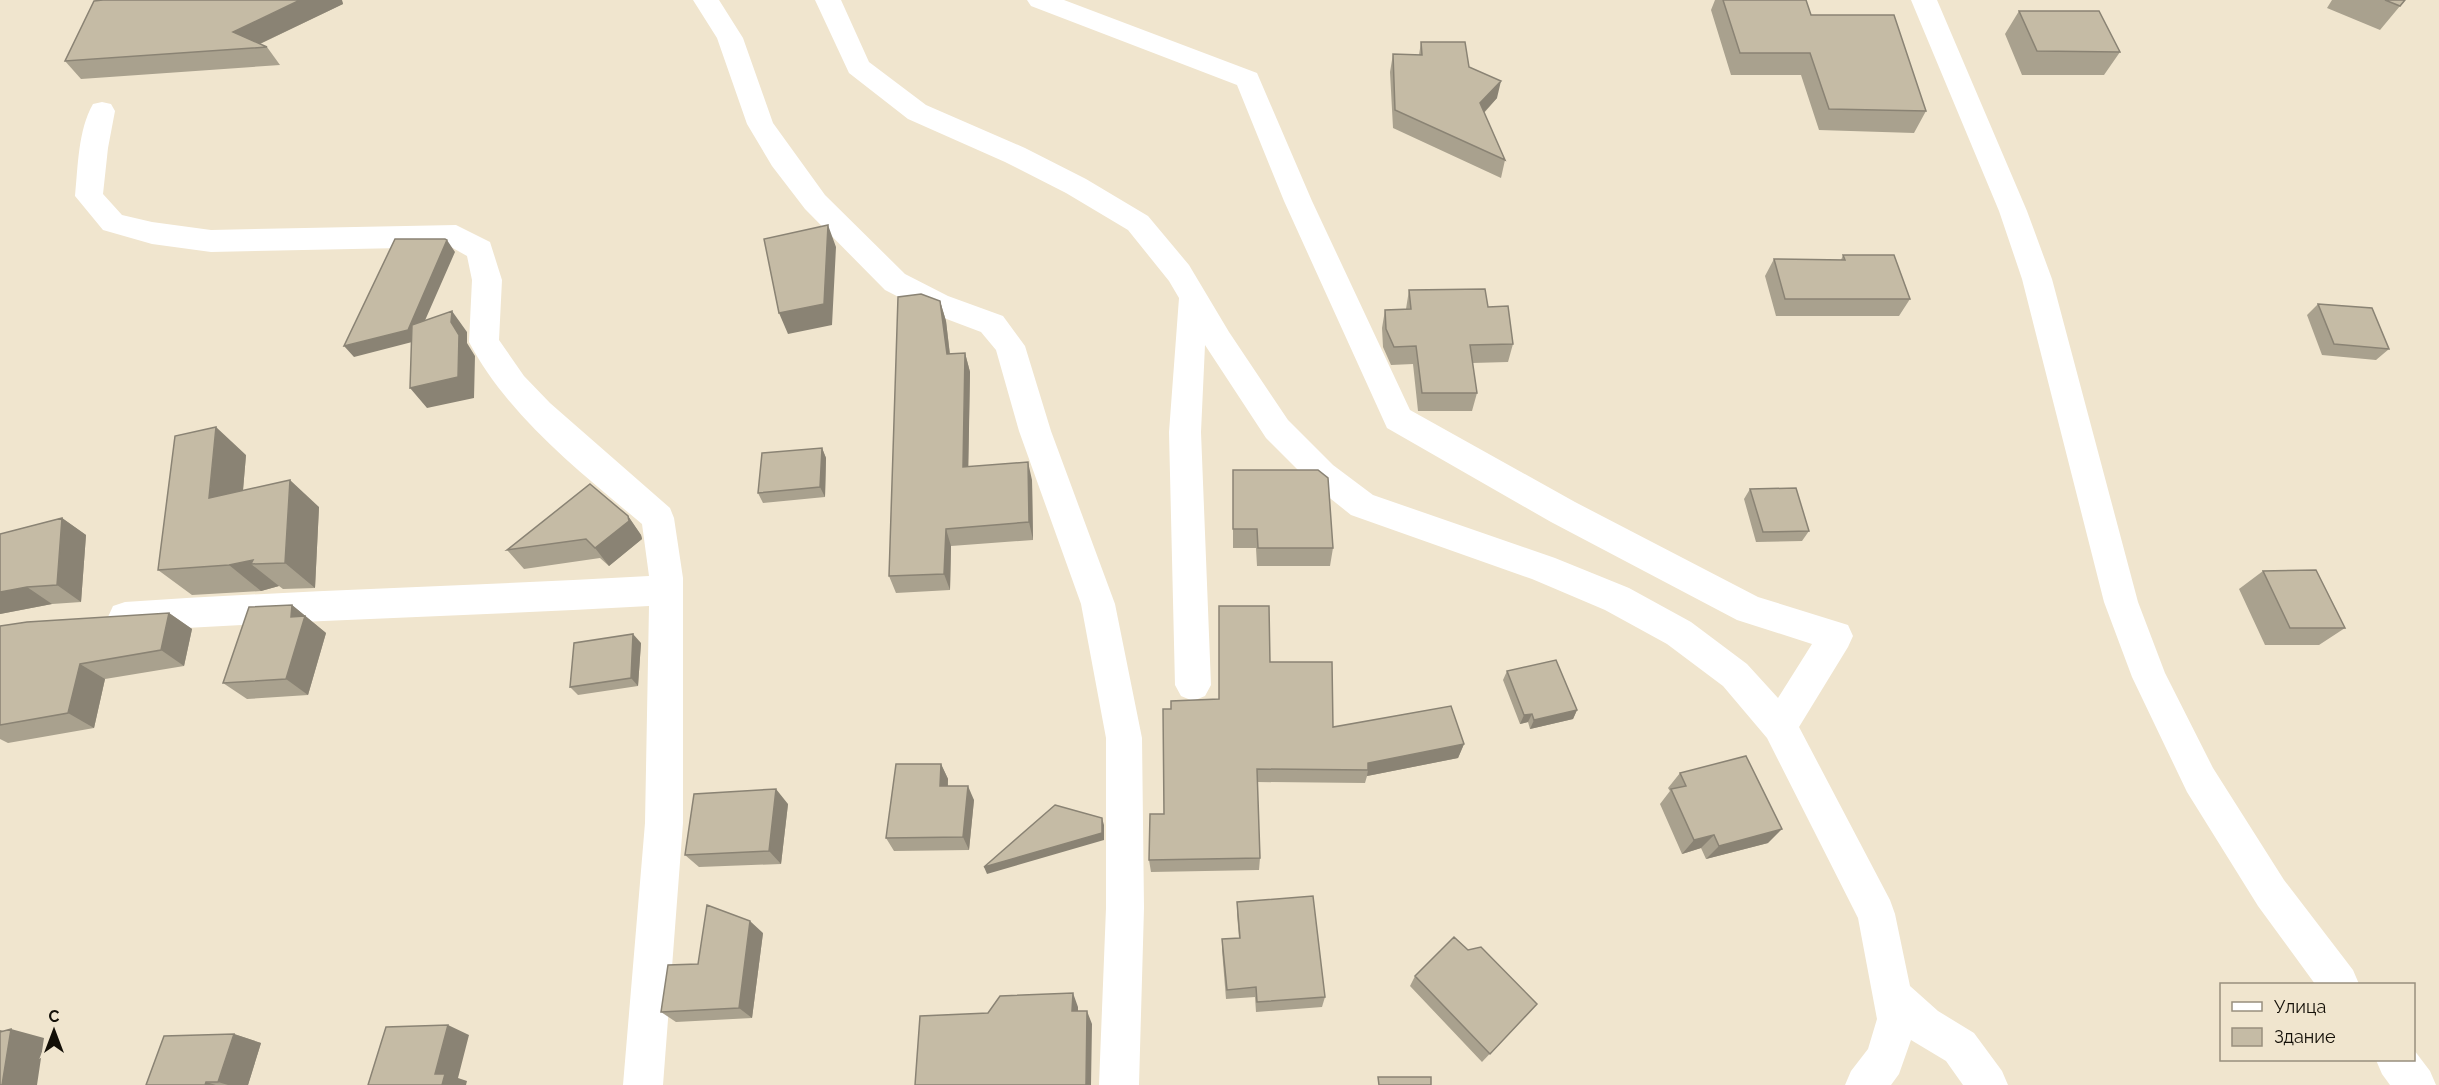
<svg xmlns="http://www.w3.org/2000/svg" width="2439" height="1085" viewBox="0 0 2439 1085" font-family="Raleway,sans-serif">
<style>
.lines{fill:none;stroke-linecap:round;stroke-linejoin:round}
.street{fill:#fff;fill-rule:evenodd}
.wall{fill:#a9a18e}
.shaded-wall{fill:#8a8374}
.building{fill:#c5bba5;stroke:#8a8374;stroke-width:1.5}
</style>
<rect width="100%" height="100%" fill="#f0e5ce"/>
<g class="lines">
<path class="street" d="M693,0H719L743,38L773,123L825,195L905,274L948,296L1003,316L1025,346L1051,431L1115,604L1142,738L1144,908L1139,1085H1099L1106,908V738L1081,604L1019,431L996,350L981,332L928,312L885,290L805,209L772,166L747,124L717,38Z
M815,0H841L869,62L926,105L1025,148L1086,179L1148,216L1189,265L1229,332L1288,420L1333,465L1373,495L1555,558L1629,588L1691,622L1747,664L1778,698L1812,644L1737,620L1551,522L1387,428L1284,201L1237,85L1031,6L1027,0H1064L1257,73L1312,201L1410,410L1575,502L1758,597L1848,625L1853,636L1848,647L1799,727L1890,900L1895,914L1910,986L1938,1011L1974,1033L2002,1071L2008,1085H1963L1946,1061L1911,1040L1899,1074L1891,1085H1845L1851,1071L1868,1049L1877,1019L1858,918L1767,738L1723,686L1667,644L1605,610L1532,579L1351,515L1311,483L1266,438L1205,345L1201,432L1211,685L1205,696L1193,701L1181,696L1175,685L1169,432L1179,298L1169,281L1128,230L1066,193L1005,162L908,119L849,73Z
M1911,0H1937L2027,211L2052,279L2138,602L2165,673L2213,768L2284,880L2353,970L2359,984H2315L2258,906L2187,792L2132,677L2104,602L2022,279L1999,211Z
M102,102L111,104L115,111L108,148L103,194L122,215L152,222L211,230L456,225L490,242L502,280L499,340L524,376L550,403L670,508L674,518L683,578V823L663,1085H623L645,823L649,606C474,616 300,620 125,632L113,628L108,617L113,606L125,602C300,590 474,586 649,576L642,524C580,472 508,416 469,342L472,280L467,256L451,247L211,252L152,244L103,230L75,196C78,167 78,130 93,104Z
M2414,1050L2430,1071L2436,1085H2390L2382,1074L2376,1060H2414Z"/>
</g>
<path class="wall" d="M1715,0H1806L1811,15L1926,111L1914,133L1819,130L1801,75H1731L1711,10Z
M2332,0H2405L2380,30L2327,8Z
M342,1L343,4L260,44L267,47L280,65L81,79L65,61Z
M2019,11L2120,52L2104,75H2022L2005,34Z
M1421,42L1469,67L1497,98L1484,113L1505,160L1501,178L1393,128L1390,72L1393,54L1419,55Z
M1843,255L1910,299L1899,316H1776L1765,276L1774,259L1841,260Z
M1409,290L1488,307L1513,344L1508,362L1472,363L1477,393L1472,411H1418L1413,364L1391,365L1383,347L1382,328L1385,310L1406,309Z
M940,301L946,321L950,354L965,353L970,372L968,467L1032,480L1033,540L951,546L950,590L896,593L889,576Z
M2318,304L2389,349L2376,360L2322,355L2307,315Z
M822,448L826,458L825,497L763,503L758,493Z
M246,455L243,490L319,507L315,588L283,589L279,586L261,591L192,595L158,570Z
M1750,489L1809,531L1802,541L1756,542L1744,499Z
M1233,490L1333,548L1330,566H1257L1256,548H1233Z
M628,516L641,535L642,539L609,566L600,558L524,569L507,550Z
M62,518L86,535L81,602L52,604L0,614V534Z
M2263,571L2345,628L2319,645H2265L2239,589Z
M292,605L326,633L308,695L247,699L223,683Z
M169,613L192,629L184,666L105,679L94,728L8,743L0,739V626Z
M641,643L638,686L578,695L570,687Z
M1270,662L1333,727L1464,744L1458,758L1367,776L1365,783L1257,782L1260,858L1259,870L1151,872L1149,860L1164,814L1171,709L1219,699Z
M1507,671L1577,710L1573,719L1530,729L1528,722L1520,724L1503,680Z
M941,764L948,779V786L974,800L969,850L894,851L886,838Z
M1680,773L1768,843L1706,859L1701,848L1682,854L1660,804L1670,791L1668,788Z
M788,804L781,864L699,867L685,855Z
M1237,902L1325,997L1322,1007L1256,1012L1255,997L1226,999L1222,950V939L1239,938L1237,914Z
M763,933L752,1018L676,1022L661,1012Z
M1415,976L1537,1004L1482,1062L1410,986Z
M234,1034L261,1043L248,1085H146Z"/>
<path class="shaded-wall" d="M300,0H342L343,4L251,48L233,32Z
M1501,81L1497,98L1476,121L1480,103Z
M828,225L836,247L832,325L788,334L779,313Z
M447,240L455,252L416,341L354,357L344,346Z
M940,301L946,321L952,374L947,354Z
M452,311L467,332V343L475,356L474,398L427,408L410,388L451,322Z
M965,353L970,372L968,485L963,467Z
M216,427L246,455L240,525L209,498Z
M822,448L826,458L825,497L820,487Z
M1028,462L1032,480L1033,540L1029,522Z
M290,480L319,507L315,588L285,563Z
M628,516L641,535L642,539L609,566L595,548Z
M62,518L86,535L81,602L57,585Z
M946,529L951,546L950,590L944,574Z
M253,560L251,564L279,586L261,591L229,565Z
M27,587L52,604L0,614V592Z
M292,605L326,633L308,695L286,679Z
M169,613L192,629L184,666L161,650Z
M633,634L641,643L638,686L631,678Z
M80,664L105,679L94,728L68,713Z
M1577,710L1573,719L1530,729L1534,720Z
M1532,714L1528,722L1520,724L1524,715Z
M1464,744L1458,758L1367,776L1368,770V763Z
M941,764L948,779L947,800L940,786Z
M968,786L974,800L969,850L963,837Z
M776,789L788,804L781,864L769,851Z
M1102,818L1104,825V840L987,874L984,867Z
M1782,829L1768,843L1706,859L1719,846Z
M1714,835L1701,848L1682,854L1694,840Z
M750,921L763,933L752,1018L739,1008Z
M1073,993L1078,1007V1024L1072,1011Z
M1087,1011L1092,1024L1091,1085H1086Z
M448,1025L469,1035L458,1078L467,1081L466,1085H442L435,1074Z
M11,1029L44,1038L37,1085H2L0,1030L10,1033Z
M234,1034L261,1043L248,1085H228L218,1082Z
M206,1082L216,1085H205Z"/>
<path class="building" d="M103,0H300L233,32L267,47L65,61L94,1Z
M1723,0H1806L1811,15H1894L1926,111L1829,109L1810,53H1740Z
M2385,0H2405L2400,6Z
M2019,11H2099L2120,52L2037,51Z
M1421,42H1465L1469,67L1501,81L1480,103L1505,160L1395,110L1393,54L1422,55Z
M828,225L824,304L779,313L764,239Z
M395,239H445L447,240L408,330L344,346Z
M1843,255H1894L1910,299H1785L1774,259L1845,260Z
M1485,289L1488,307L1508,306L1513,344L1470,345L1477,393H1422L1416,346L1394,347L1386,329L1385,310L1411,309L1409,290Z
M921,294L940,301L947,354L965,353L963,467L1028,462L1029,522L946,529L944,574L889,576L898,297Z
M2318,304L2372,308L2389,349L2334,344Z
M452,311L451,322L459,335L458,377L410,388L412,325Z
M216,427L209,498L290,480L285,563L251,564L253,560L229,565L158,570L175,436Z
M822,448L820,487L758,493L762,453Z
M1233,470H1318L1328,478L1333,548H1258L1257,529H1233Z
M590,484L628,516L629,521L595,548L586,539L507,550Z
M1796,488L1809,531L1763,532L1750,489Z
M62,518L57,585L27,587L0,592V534Z
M2316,570L2345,628H2290L2263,571Z
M292,605L291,617L305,616L286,679L223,683L249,607Z
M1219,606H1269L1270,662H1332L1333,727L1451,706L1464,744L1368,763V770L1257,769L1260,858L1149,860L1150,814H1164L1163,709H1171V701L1219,699Z
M169,613L161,650L80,664L68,713L0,725V626L27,622Z
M633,634L631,678L570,687L574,643Z
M1556,660L1577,710L1534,720L1532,714L1524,715L1507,671Z
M1746,756L1782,829L1719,846L1714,835L1694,840L1671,789L1686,786L1680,773Z
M896,764H941L940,786H968L963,837L886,838Z
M776,789L769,851L685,855L694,794Z
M1055,805L1102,818V833L984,867Z
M1313,896L1325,997L1257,1002L1256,987L1227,990L1222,939L1240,938L1237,902Z
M707,905L750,921L739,1008L661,1012L668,965L698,964Z
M1454,937L1468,950L1481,947L1537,1004L1490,1054L1415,976Z
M1073,993L1072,1011H1087L1086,1085H915L920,1016L988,1013L1000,996Z
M448,1025L435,1074H445L442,1085H368L386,1027Z
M11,1029L2,1085H0V1032Z
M234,1034L218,1082H206L205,1085H146L164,1036Z
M1378,1077H1431V1085H1379Z"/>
<rect x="2220" y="983" width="195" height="78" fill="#f0e5ce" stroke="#988f7e" stroke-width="1.5"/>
<rect x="2232" y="1002" width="30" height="9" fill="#ffffff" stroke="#988f7e" stroke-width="1.5"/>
<text x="2274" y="1013" font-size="18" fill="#130f07">Улица</text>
<rect x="2232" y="1028" width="30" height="18" fill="#c5bba5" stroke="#988f7e" stroke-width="1.5"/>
<text x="2274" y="1043" font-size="18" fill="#130f07">Здание</text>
<g transform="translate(54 1031)" stroke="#f0e5ce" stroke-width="4.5" paint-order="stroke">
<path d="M0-4.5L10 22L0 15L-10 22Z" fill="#130f07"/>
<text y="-9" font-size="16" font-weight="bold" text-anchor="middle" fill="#130f07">С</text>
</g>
</svg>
